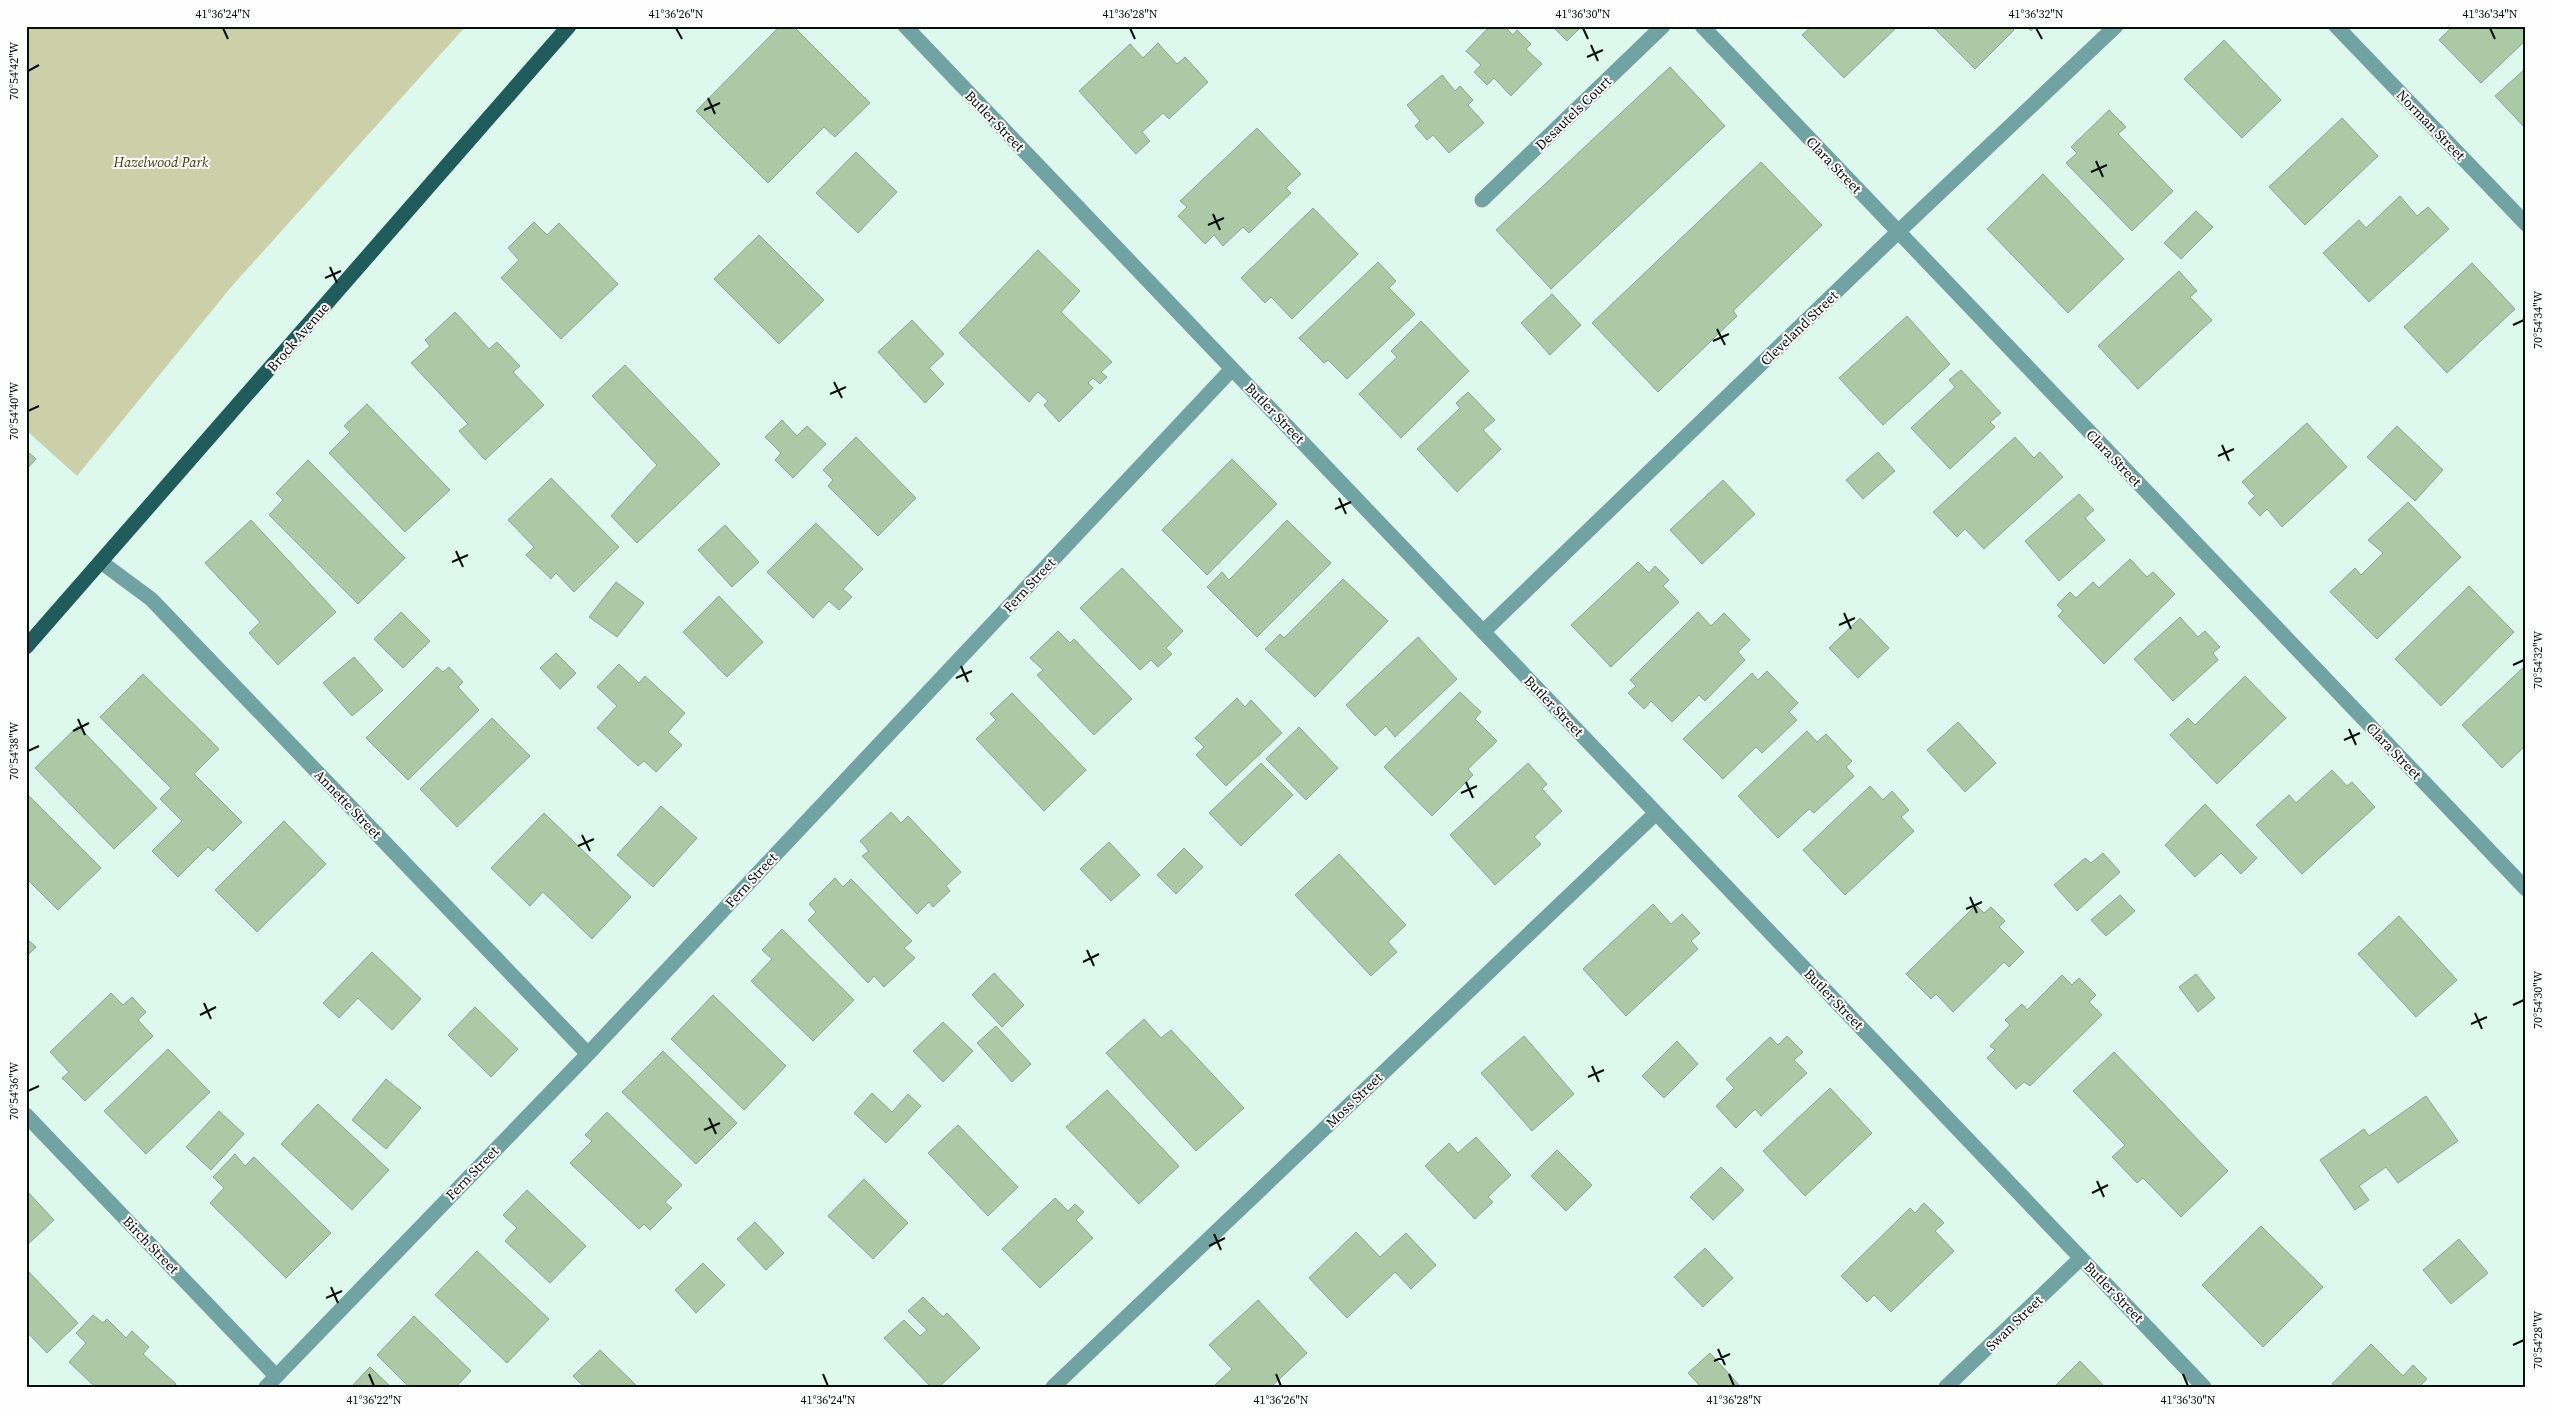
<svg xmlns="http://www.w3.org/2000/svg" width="2552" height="1413" viewBox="0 0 2552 1413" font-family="'Source Serif 4',serif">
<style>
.green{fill:#cbd0a8}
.building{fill:#abc9a5;stroke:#93a390}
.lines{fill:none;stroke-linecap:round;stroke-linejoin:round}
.minor{stroke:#71a3a3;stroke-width:15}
.major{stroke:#205c5c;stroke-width:15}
.ticks{fill:none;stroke:#07100c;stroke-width:2}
.labels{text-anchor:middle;stroke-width:4;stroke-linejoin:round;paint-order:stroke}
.street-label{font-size:14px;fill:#07100c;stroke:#fefefe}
.park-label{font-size:14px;font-style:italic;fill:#3a3e08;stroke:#fefefe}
.neatline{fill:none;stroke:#07100c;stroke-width:2}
.ticks-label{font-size:12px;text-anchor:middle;fill:#07100c}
</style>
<rect width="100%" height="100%" fill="#ddf8ed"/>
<path class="green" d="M26,26H466L232,286L77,476L26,430Z"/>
<path class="building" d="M780,26H793L870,103L835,137L824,127L768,183L696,111Z
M1490,26H1504L1513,35L1517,30L1531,44L1526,49L1542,64L1511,96L1494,78L1487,85L1474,72L1481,65L1466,51Z
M1552,26H1582L1567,41Z
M1812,26H1898L1844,78L1802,35Z
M1932,26H2010L2014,30L1975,69Z
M2026,26H2036L2031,31Z
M2453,26H2526V40L2481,83L2439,40Z
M2224,40L2281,100L2242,138L2184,79Z
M1158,43L1177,64L1185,57L1208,82L1169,119L1163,113L1142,132L1150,141L1136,154L1079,91L1130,44L1143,58Z
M1670,67L1725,126L1551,289L1496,230Z
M2526,68V129L2495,96Z
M1442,75L1455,91L1460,86L1473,100L1468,105L1484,123L1449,153L1433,135L1427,140L1415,126L1420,121L1407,105Z
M2109,110L2126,127L2118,134L2173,191L2132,231L2066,163L2077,153L2071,147Z
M2342,118L2378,156L2305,225L2269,187Z
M1257,128L1301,174L1286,188L1291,193L1249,233L1243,227L1223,246L1214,235L1205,244L1178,216L1187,207L1180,201Z
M856,152L897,192L858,233L816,193Z
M1761,162L1822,225L1733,311L1737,316L1658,392L1592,323Z
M2043,174L2124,259L2068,313L1987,229Z
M2400,196L2417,216L2428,207L2449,229L2369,302L2323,253L2359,220L2366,228Z
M1313,208L1358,254L1292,319L1271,297L1265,303L1241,278Z
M2196,211L2213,227L2181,259L2164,243Z
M534,222L547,235L559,223L618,284L561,339L501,278L519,260L508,248Z
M759,235L824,300L779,344L714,279Z
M1038,250L1080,291L1061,312L1112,362L1101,372L1107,377L1100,384L1093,378L1088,383L1093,388L1059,422L1044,405L1048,401L1038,392L1029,402L959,333Z
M1378,262L1396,281L1389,288L1415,314L1347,379L1328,360L1324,363L1299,338Z
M2472,263L2515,309L2447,373L2404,327Z
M2179,271L2197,291L2190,297L2212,320L2138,389L2098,346Z
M1552,294L1581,325L1550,355L1521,323Z
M455,312L489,349L497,342L520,366L513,372L544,405L485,460L459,431L468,424L411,363L430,346L425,340Z
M1907,316L1950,364L1883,425L1839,378Z
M912,320L944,354L929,368L944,384L925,403L878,352Z
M1421,321L1469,371L1401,438L1359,394L1397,357L1391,351Z
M625,365L720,464L637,543L611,516L657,465L592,396Z
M1961,370L2001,413L1990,422L1995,427L1950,469L1911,428L1955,387L1949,380Z
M1468,392L1495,420L1483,430L1501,449L1457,492L1417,449L1460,408L1456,403Z
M367,404L450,490L405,532L329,453L350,432L344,426Z
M782,420L797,436L807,426L826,444L793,478L775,460L781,453L765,437Z
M2307,423L2347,467L2282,527L2267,509L2260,516L2248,503L2255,496L2242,482Z
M2397,426L2443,470L2415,501L2367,457Z
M856,437L916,498L878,536L828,486L833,480L823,470Z
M2015,437L2034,458L2040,452L2063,477L1984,549L1965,529L1957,537L1933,512Z
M26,450L36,459L26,470Z
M1878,452L1895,471L1863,499L1846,480Z
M1232,459L1277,504L1207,575L1162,530Z
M308,460L405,558L358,604L269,515L283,500L276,493Z
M551,478L619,547L574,592L556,573L551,579L526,555L534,547L508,520Z
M1723,480L1755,514L1702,564L1670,530Z
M2079,494L2094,510L2085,518L2105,540L2059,581L2025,541Z
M2408,502L2461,557L2377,639L2330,592L2355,568L2361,575L2383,553L2368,540Z
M251,520L336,612L278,665L249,633L260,622L205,563Z
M1287,520L1331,563L1257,637L1207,587L1222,572L1229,580Z
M816,523L863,569L843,589L852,597L839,610L829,601L813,618L767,572Z
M725,525L759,562L732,587L698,550Z
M2130,559L2147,577L2153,572L2175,594L2104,664L2058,616L2063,611L2057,605L2070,592L2076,598L2093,582L2099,588Z
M1638,562L1649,573L1655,566L1669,580L1663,586L1679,602L1611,667L1571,625Z
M1122,568L1183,631L1166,648L1172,654L1158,667L1151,660L1140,670L1080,608Z
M1343,579L1388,621L1315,697L1265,649L1280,634L1284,638Z
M616,582L644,603L617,637L589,617Z
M2469,586L2514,632L2441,706L2395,659Z
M719,596L763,642L727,677L683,632Z
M401,612L430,641L403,668L374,639Z
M1698,612L1711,626L1724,613L1750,640L1738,652L1745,660L1705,701L1699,695L1672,722L1651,701L1644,709L1628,693L1636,686L1630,680Z
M2180,617L2198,637L2205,631L2220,647L2213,653L2218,660L2173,701L2134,659Z
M1860,618L1889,648L1858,678L1829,648Z
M1058,631L1070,643L1074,639L1132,699L1094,735L1037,675L1043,670L1030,658Z
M1418,637L1457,679L1395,737L1386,726L1375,736L1346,705Z
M556,653L576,673L560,689L540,668Z
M354,657L383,690L352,716L323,683Z
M619,664L639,683L645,676L685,713L668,732L682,745L656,772L644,761L638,766L597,728L617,706L597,687Z
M2526,665V745L2502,768L2462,725Z
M437,667L443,672L449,667L463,682L458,687L479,710L408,780L366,738Z
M1767,671L1798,703L1789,712L1797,720L1762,753L1756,747L1723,779L1683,739L1752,673L1758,680Z
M143,674L219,749L194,774L242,822L213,851L208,847L178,877L152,851L182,821L160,799L171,788L100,717Z
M2245,676L2286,718L2217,784L2170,735L2188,718L2195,725Z
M1460,692L1481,712L1475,719L1497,741L1468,769L1473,775L1432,816L1384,767Z
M1012,693L1086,770L1044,811L976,739L996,720L990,714Z
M1237,698L1245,707L1251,700L1282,733L1226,786L1196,755L1204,747L1195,738Z
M492,718L530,756L457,827L420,789Z
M1958,722L1996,763L1965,792L1927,750Z
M78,726L157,808L114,849L35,768Z
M1299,727L1338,768L1306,800L1266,759Z
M1807,731L1817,742L1826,734L1852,761L1846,767L1854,776L1814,813L1809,809L1778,838L1738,796Z
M1261,763L1293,795L1241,846L1209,813Z
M1528,763L1547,784L1542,789L1562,811L1534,837L1541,844L1495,885L1450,835Z
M2332,770L2347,786L2352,782L2375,807L2302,874L2256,825L2289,795L2296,803Z
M1870,786L1883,800L1892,791L1909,810L1901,817L1914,831L1845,895L1803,850Z
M29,796L101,868L58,910L26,878V799Z
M2205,804L2257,858L2241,874L2221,853L2195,877L2165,845Z
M661,806L697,838L653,887L617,855Z
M891,812L901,823L908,816L961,872L946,886L950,891L933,907L929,902L917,914L862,856L869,851L860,841Z
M544,813L631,897L592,939L543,892L530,906L491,868Z
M284,821L326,864L257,932L215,890Z
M1109,842L1140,875L1111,901L1080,869Z
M1184,848L1203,867L1176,894L1157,875Z
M2103,853L2120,872L2077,911L2054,885L2085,858L2091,863Z
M1339,854L1406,925L1388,942L1397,952L1371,976L1295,895Z
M835,878L843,887L851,879L912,941L904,948L915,958L884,987L874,976L868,983L808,920L816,912L809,904Z
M2120,895L2135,911L2106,936L2091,920Z
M1653,904L1671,924L1682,914L1700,933L1691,941L1698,949L1626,1016L1583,969Z
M1976,905L1984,913L1991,907L2005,921L1999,927L2024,952L2009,967L2004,962L1953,1012L1936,994L1931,999L1906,974Z
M2399,916L2457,980L2416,1017L2358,954Z
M782,929L854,1000L813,1041L751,981L772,959L762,950Z
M26,938L36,947L26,957Z
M372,952L421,999L392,1030L358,998L339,1018L323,1003Z
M994,973L1024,1005L1002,1027L972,995Z
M2196,974L2215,998L2198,1012L2179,987Z
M2062,975L2072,985L2079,978L2096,995L2089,1002L2102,1015L2030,1086L2024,1082L2016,1089L1987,1058L1995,1050L1990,1046L2010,1025L2005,1020L2022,1004L2027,1010Z
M111,993L123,1005L132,997L146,1012L138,1020L153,1036L85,1101L62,1078L69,1072L50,1052Z
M713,995L786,1066L744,1110L671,1039Z
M475,1007L518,1049L491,1077L448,1035Z
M1144,1019L1161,1038L1171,1030L1244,1108L1196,1151L1106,1053Z
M943,1022L973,1051L943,1082L913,1051Z
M996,1026L1031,1064L1012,1082L977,1043Z
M1524,1036L1574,1094L1532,1131L1481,1073Z
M1787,1036L1803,1052L1794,1060L1807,1073L1761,1116L1755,1109L1736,1128L1716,1106L1734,1088L1726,1079L1770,1037L1778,1045Z
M1677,1041L1698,1064L1664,1098L1642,1076Z
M168,1049L210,1092L146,1154L104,1111Z
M663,1051L737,1123L696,1164L622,1092Z
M2114,1052L2228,1171L2181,1217L2143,1178L2137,1183L2112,1157L2125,1145L2073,1091Z
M386,1079L421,1108L386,1149L352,1120Z
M1830,1088L1872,1133L1805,1196L1763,1151Z
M1107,1090L1179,1166L1139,1204L1066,1127Z
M872,1093L892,1112L908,1094L921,1106L886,1143L854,1113Z
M2426,1096L2458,1141L2398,1183L2386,1167L2359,1186L2369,1200L2355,1210L2320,1160L2364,1129L2369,1136Z
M318,1104L389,1170L352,1210L281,1144Z
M219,1111L244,1134L211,1170L186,1147Z
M607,1112L682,1185L665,1202L672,1208L650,1230L644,1224L639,1229L570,1163L592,1141L585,1135Z
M958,1125L1018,1187L988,1216L928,1153Z
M1476,1137L1511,1175L1488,1197L1493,1202L1475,1219L1425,1166L1449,1143L1458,1153Z
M1557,1150L1592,1185L1566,1211L1531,1176Z
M235,1154L245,1166L254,1157L331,1233L286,1278L210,1203L224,1188L213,1177Z
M1721,1167L1744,1190L1713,1220L1690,1197Z
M864,1179L908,1223L873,1259L828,1216Z
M26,1190L54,1220L26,1246Z
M527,1190L586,1246L550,1283L505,1241L517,1228L503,1215Z
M1055,1198L1068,1211L1075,1204L1084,1212L1076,1220L1093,1238L1040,1288L1002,1249Z
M1924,1203L1944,1223L1935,1231L1954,1251L1891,1312L1874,1295L1867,1302L1841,1276L1910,1208L1915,1213Z
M755,1222L784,1253L766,1270L737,1239Z
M2261,1226L2323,1287L2263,1347L2202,1285Z
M1356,1232L1380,1257L1406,1233L1436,1265L1411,1289L1395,1272L1347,1318L1309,1278Z
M2459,1239L2488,1273L2451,1304L2423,1270Z
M1705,1248L1733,1278L1703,1307L1674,1277Z
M477,1251L549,1319L507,1363L435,1295Z
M703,1263L725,1285L696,1313L675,1290Z
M26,1269L78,1323L47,1353L26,1331Z
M923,1297L943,1317L947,1313L980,1348L939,1387H931L884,1338L904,1320L920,1336L927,1330L908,1311Z
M1258,1300L1307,1353L1271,1387H1216L1215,1385L1232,1369L1209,1345Z
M93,1315L103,1323L107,1319L126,1338L132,1331L149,1347L143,1354L176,1384L174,1387H95L69,1362L86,1343L76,1333Z
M414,1316L471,1371L456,1387H409L377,1355Z
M2371,1344L2403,1376L2413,1365L2427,1379L2419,1387H2335L2332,1384Z
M600,1350L638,1387H584L573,1376Z
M1710,1353L1741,1387H1701L1688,1373Z
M2080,1361L2105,1387H2054Z
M370,1367L391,1387H351Z"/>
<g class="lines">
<path class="minor" d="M905,26L2204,1387
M1702,26L2526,889
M2336,26L2526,224
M1482,200L1663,26
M101,562L151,599L588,1054
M1483,632L1898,232L2116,26
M26,1115L276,1376
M266,1387L588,1054L1232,369
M1053,1387L1656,813
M1946,1387L2081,1258"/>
<path class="major" d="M26,647L569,26"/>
</g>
<path class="ticks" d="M223,28L228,39M676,28L682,39M1130,28L1135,39M1583,28L1588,39M2036,28L2042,39M2490,28L2495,39M1591,45L1598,61M1587,57L1603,50M28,71L39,65M708,98L715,114M704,110L720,103M2096,161L2103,177M2091,172L2107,165M1213,214L1220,230M1208,225L1224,218M330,267L337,283M325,278L341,271M2513,325L2524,320M1717,329L1725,345M1713,341L1729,334M834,382L842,398M830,394L846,387M28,411L39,406M2222,445L2229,461M2218,456L2234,449M1339,498L1346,514M1335,509L1351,502M456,551L463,567M452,562L468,555M1844,613L1851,629M1839,625L1855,618M2513,665L2524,660M961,666L968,682M956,678L972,671M78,719L85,735M2349,729L2356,745M73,731L89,723M2344,740L2360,733M28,751L39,746M1466,782L1473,798M1461,793L1477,786M582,835L590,851M578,846L594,839M1970,897L1977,913M1966,909L1982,902M1087,950L1094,966M1083,962L1099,954M204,1003L211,1019M2513,1005L2524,1000M2475,1013L2482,1029M200,1015L216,1007M2471,1024L2487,1017M1592,1066L1599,1082M1588,1077L1604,1070M28,1091L39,1086M709,1118L716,1134M704,1130L720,1123M2097,1181L2104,1197M2092,1193L2108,1185M1214,1234L1221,1250M1209,1246L1225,1238M331,1287L338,1303M326,1298L342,1291M2513,1345L2524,1340M1718,1349L1725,1365M1714,1361L1730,1354M369,1374L374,1386M823,1374L828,1386M1276,1374L1281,1386M1729,1374L1734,1386M2183,1374L2188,1386"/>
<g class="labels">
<g class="street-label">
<text transform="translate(1573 113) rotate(-44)" y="5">Desautels Court</text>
<text transform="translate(995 121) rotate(46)" y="5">Butler Street</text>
<text transform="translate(2431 125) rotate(46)" y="5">Norman Street</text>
<text transform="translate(1834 165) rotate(46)" y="5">Clara Street</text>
<text transform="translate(1799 328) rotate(-44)" y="5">Cleveland Street</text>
<text transform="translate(298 337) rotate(-49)" y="5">Brock Avenue</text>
<text transform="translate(1275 413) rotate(46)" y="5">Butler Street</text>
<text transform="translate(2114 458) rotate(46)" y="5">Clara Street</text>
<text transform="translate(1029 585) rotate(-47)" y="5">Fern Street</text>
<text transform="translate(1554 706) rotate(46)" y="5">Butler Street</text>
<text transform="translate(2394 751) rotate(46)" y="5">Clara Street</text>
<text transform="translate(348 804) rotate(46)" y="5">Annette Street</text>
<text transform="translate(751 880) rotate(-47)" y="5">Fern Street</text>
<text transform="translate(1834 999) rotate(46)" y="5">Butler Street</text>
<text transform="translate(1354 1100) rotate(-44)" y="5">Moss Street</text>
<text transform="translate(472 1173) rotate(-46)" y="5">Fern Street</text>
<text transform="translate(151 1245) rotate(46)" y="5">Birch Street</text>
<text transform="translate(2114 1292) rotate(46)" y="5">Butler Street</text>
<text transform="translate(2014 1323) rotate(-44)" y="5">Swan Street</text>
</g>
<g class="park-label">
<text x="161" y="167">Hazelwood Park</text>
</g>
</g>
<rect width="2552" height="1413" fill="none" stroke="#fefefe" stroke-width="55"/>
<rect x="28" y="28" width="2496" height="1358" class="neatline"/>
<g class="ticks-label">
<text x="223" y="18">41°36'24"N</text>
<text x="676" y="18">41°36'26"N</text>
<text x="1130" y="18">41°36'28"N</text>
<text x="1583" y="18">41°36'30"N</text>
<text x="2036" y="18">41°36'32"N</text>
<text x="2490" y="18">41°36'34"N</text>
<text transform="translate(14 71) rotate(-90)" y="4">70°54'42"W</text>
<text transform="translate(2538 320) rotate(-90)" y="4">70°54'34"W</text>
<text transform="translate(14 411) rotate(-90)" y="4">70°54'40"W</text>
<text transform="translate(2538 660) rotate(-90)" y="4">70°54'32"W</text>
<text transform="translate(14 751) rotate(-90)" y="4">70°54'38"W</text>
<text transform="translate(2538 1000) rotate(-90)" y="4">70°54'30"W</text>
<text transform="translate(14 1091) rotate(-90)" y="4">70°54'36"W</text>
<text transform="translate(2538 1340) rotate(-90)" y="4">70°54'28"W</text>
<text x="374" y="1404">41°36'22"N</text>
<text x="828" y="1404">41°36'24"N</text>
<text x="1281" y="1404">41°36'26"N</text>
<text x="1734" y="1404">41°36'28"N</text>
<text x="2188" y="1404">41°36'30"N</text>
</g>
</svg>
